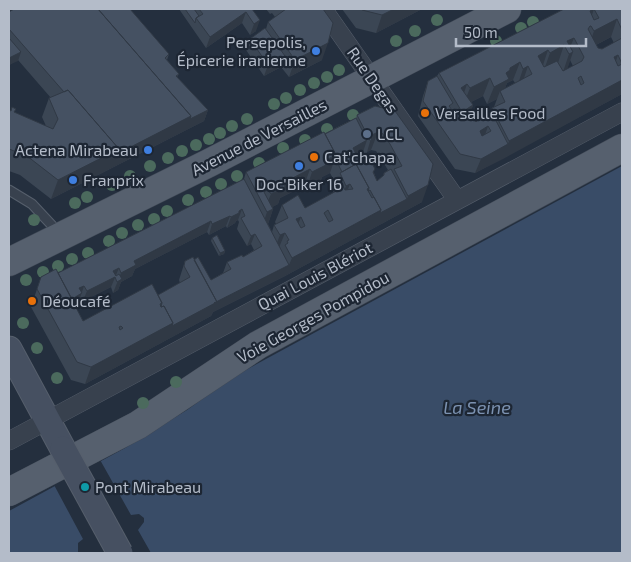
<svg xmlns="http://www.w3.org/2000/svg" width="631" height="562" viewBox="0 0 631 562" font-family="'Exo 2',sans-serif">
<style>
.water{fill:#394c67}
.pier{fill:#242f3e}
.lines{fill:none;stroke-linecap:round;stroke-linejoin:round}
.lane-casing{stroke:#565f6c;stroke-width:11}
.street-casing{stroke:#565f6c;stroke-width:19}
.secondary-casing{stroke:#565f6c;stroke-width:27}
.primary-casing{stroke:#414a57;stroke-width:29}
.lane{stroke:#38414e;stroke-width:9}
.street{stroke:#38414e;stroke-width:18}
.secondary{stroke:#465061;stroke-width:25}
.primary{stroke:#56606e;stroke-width:28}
.secondary-bridge-casing{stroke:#565f6c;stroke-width:27;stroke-linecap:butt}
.secondary-bridge{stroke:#465061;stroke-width:25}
.tree{fill:#4b6a5d}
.wall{fill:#3b4654;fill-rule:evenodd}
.shaded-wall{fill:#303945}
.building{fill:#455162;stroke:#303945;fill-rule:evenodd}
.shop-dot{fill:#3f7fe0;stroke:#1d2633;stroke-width:2}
.food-dot{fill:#e8710a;stroke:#1d2633;stroke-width:2}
.service-dot{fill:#5c6f8a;stroke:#1d2633;stroke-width:2}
.culture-dot{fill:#0f9aa8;stroke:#1d2633;stroke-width:2}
.labels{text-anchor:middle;stroke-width:4.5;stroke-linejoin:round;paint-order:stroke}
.poi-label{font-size:16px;fill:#b4bcc9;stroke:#1d2633;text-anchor:start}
.street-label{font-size:16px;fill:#b4bcc9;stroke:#1d2633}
.water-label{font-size:18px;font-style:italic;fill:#7c92b1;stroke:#1d2633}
</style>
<rect width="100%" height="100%" fill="#242f3e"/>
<path class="water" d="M622,166V553H9V511L125,448L187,410L231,378Z"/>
<path class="pier" d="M99,458L131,515L139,514L144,518V522L138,530L151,553L78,552V543L83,539L53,483Z"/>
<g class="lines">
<defs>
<path id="lane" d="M9,190L32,204L60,234"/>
<path id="street" d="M323,9L457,200
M9,441L622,112"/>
<path id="secondary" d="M9,349L63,449"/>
<path id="primary" d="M9,262L209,163L507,9
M9,492L138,425L258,345L622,148"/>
</defs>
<use href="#lane" class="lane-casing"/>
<use href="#street" class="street-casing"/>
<use href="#secondary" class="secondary-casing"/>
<use href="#primary" class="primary-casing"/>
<use href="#lane" class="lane"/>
<use href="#street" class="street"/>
<use href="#secondary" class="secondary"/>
<use href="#primary" class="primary"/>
<defs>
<path id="secondary-bridge" d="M63,449L120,553"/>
</defs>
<use href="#secondary-bridge" class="secondary-bridge-casing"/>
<use href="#secondary-bridge" class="secondary-bridge"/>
</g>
<g class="tree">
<circle cx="437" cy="20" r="6"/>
<circle cx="533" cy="22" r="6"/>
<circle cx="521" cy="28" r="6"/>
<circle cx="415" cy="31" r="6"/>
<circle cx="396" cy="41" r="6"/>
<circle cx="496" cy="41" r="6"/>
<circle cx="339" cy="70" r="6"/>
<circle cx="327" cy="77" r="6"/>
<circle cx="314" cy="83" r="6"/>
<circle cx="300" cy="90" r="6"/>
<circle cx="286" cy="98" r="6"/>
<circle cx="274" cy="104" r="6"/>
<circle cx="353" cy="115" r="6"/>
<circle cx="247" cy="119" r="6"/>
<circle cx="232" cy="126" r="6"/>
<circle cx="327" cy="129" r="6"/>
<circle cx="220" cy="133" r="6"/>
<circle cx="209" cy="139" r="6"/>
<circle cx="305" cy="140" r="6"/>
<circle cx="196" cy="145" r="6"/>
<circle cx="283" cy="148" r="6"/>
<circle cx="182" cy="151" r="6"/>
<circle cx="168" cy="158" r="6"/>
<circle cx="259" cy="163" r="6"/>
<circle cx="150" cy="166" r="6"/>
<circle cx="130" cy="176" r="6"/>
<circle cx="237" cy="176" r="6"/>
<circle cx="221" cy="184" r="6"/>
<circle cx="112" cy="185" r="6"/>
<circle cx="206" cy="192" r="6"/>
<circle cx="87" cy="197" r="6"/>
<circle cx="188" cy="200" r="6"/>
<circle cx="75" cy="203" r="6"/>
<circle cx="167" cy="211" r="6"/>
<circle cx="154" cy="219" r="6"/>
<circle cx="34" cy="220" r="6"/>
<circle cx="138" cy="225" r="6"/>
<circle cx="122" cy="233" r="6"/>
<circle cx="109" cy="241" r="6"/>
<circle cx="88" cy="253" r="6"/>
<circle cx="72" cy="259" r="6"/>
<circle cx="58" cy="266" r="6"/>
<circle cx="43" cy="272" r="6"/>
<circle cx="26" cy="280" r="6"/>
<circle cx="23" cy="323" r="6"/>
<circle cx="37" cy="348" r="6"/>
<circle cx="57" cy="378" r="6"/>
<circle cx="176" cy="382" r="6"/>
<circle cx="143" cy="403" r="6"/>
</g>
<path class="wall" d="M179,9H252L256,31L250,35L242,23L206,48Z
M266,9H323L322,60L289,77L281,67L264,76L246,50L250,39L266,29L268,22L275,17L272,13L270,14Z
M342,9H422L376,33L356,28Z
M564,9H622V94L475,173L455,169L418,116L423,96L428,81L437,76L439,73ZM611,37L614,43L602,49L598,48L596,45ZM570,60L573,66L567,69ZM513,80L515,83L505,88L507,83ZM483,96L487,104L497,99L494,107L492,108L490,114L476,122L470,114L473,105L471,102Z
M9,12L169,54L167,60L179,74L177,77L208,110L204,121L51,199L20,175L9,171V110L14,112L46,126L42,117L49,98H51L18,60L9,65Z
M375,106L422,202L285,276L213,312L211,316L85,384L71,380L31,307L41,277L58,273L244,179L246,172L356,118L357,115ZM371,150L376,151L388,170L384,173L383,176L377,181L374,173L361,164L358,157L362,155L364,159L367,152ZM330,173L336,184L333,191L334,193L305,208L282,205L275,222L276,224L274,225L272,232L268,224L273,209L272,207L278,204L280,198L304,186L306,190L320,183L322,177ZM238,220L239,222L237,229L247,246L251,244L254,250L243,257L227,262L223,273L211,280L194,260L185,261L179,280L180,283L158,295L83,321L75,306L78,304L80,297L83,301L111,287L113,293L118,290L121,282L132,276L135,269L207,232L209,235L226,226L227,228L235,223L236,221Z
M212,238L225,251L224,254L219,256L211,241Z"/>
<path class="shaded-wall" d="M394,9H422L376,33L382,15Z
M594,9L588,26L590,11Z
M246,12L242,23L206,48L210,37Z
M617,19L611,37L588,49L594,31Z
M260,20L256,31L250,35L254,24Z
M574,38L568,52L567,41Z
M328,43L322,60L289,77L295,60Z
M564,45L558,63L544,70L550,53Z
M548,50L542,68L538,56Z
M21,52L18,61L9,65V58Z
M573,52L567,70L563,72L569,54Z
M618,55L612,72L614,57Z
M285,56L281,67L264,76L268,65Z
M520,62L513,80L507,83L502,96L500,91L497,99L487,104L494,87L510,68Z
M528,66L522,84L517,87L523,69Z
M490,78L483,96L463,106L470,88Z
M622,80V94L503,159L509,141Z
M467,84L461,102V88Z
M473,105L467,123L456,130L462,112Z
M208,110L204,121L51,199L58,180L119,149L191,116Z
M488,126L483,141L480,131Z
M378,132L371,150L367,152L372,135Z
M367,140L362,155L348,162L353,148Z
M508,144L503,159L475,173L481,159Z
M336,155L330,173L322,177L320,183L306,190L312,172L324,161Z
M310,169L304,186L280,198L278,204L267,210L265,208L271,194L283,183Z
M350,184L343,202L340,203L346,186Z
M428,185L422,202L285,276L213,312L211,316L85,384L91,367L173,323L289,265L292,258L381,210L407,199L408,196Z
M242,209L238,220L236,221L235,223L227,228L231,217Z
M273,209L267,227L261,230L267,212Z
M230,216L226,226L209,235L212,224Z
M301,217L294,234L296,219Z
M211,221L207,232L135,269L132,276L121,282L118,290L113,293L121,273L134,261Z
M285,233L278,250L273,253L280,235Z
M255,234L251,244L247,246L251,236Z
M225,251L224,254L219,256L220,253Z
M119,268L111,287L83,301L87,291L113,271Z
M84,286L78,304L63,312L79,288Z"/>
<path class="building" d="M14,9H98L191,116L117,154L119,149L68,90L64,92L9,29V12Z
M98,9H130L169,54L165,58L179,74L176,76L208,110L190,119L191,116Z
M185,9H194L199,16L196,18L195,23Z
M199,9H252L260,20L254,24L246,12L210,37L196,18L203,14Z
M286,9H323L333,23L328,43L295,60L268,22Z
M361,9H394L382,15L362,10Z
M564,9H622V30L617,19L594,31L591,26H590L588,29L598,48L602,49L622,38V64L618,55L614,57L618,66L622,64V80L509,141L492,108L505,102L500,91L532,74L528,66L523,69L520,62L510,68V70L506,73L509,79L494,87L490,78L470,88L467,84L461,88L473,105L462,112L439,73ZM594,9L599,18L594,20L590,11ZM574,38L584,57L582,61L563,71L557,61L544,67L538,56L548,50L550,53L564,45L569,54L573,52L567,41ZM581,76L584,83L581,85L578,78Z
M265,28L285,56L268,65L250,39Z
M9,38L21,52L9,58Z
M437,76L453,103L449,106L452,110L457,109L461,115L468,111L476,122L480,118L492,113L508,144L481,159L460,154L423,101L428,81ZM488,126L491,131L482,136L480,131Z
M68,90L119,149L58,180L27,156L9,149V110L11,111L12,107L16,109L14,112L53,129L58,119L49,98Z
M375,106L395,111L433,164L428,185L408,196L394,169L402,166L390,144L382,133L378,132L372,135L371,142L357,115Z
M356,118L367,140L353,148L361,164L370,159L375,169L373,172L377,181L384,175V173L391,169L407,199L380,213L381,210L370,190L368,191L369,188L356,164L342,172L335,158L336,155L325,134Z
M324,132L336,155L324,161L326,165L312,172L310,169L283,183L285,187L271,194L268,190L264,192L273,209L267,212L246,172Z
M356,164L369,188L367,189L372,198L374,197L381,210L292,258L285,245L288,243L287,241L289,240L285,233L280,235L274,225L288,218L282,205L298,195L305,208L340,189L337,184L341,182L345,190L353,189L350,184L346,186L340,173ZM328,210L333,220L329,222L324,213ZM301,217L305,226L301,228L296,219Z
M244,179L289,265L214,303L217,302L194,260L198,257L211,280L231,269L227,262L242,255L243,257L262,246L255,234L251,236L241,218L245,216L242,209L239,211V213L231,217L230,216L212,224L211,221L134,261L136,265L121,273L119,268L113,271L116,276L119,274L122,279L117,282L115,277L87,291L84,286L79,288L82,293L72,299L58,273Z
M217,235L225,251L220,253L212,238Z
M193,257L217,302L172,326L173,323L164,306L161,307L162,303L158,295L190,277L184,266L185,261Z
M56,269L83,321L152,284L162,303L160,304L161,307L164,306L173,323L91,367L77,362L37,289L41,277ZM121,326L123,328L120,330L119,327Z"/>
<g class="shop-dot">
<circle cx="316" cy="51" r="5"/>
<circle cx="148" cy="150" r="5"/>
<circle cx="299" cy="166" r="5"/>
<circle cx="73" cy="180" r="5"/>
</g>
<g class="food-dot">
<circle cx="425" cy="113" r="5"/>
<circle cx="314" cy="157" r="5"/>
<circle cx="32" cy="301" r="5"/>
</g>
<circle class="service-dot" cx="367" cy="134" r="5"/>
<circle class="culture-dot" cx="85" cy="487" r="5"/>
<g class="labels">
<g class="poi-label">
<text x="306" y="48" text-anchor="end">Persepolis,<tspan x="306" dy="18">Épicerie iranienne</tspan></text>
<text x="435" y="119">Versailles Food</text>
<text x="377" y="140">LCL</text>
<text x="138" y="156" text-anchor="end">Actena Mirabeau</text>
<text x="324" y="163">Cat'chapa</text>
<text x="83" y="186">Franprix</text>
<text x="299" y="190" text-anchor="middle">Doc'Biker 16</text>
<text x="42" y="307">Déoucafé</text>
<text x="95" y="493">Pont Mirabeau</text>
</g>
<g class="street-label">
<text transform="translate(373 80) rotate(55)" y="6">Rue Degas</text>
<text transform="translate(259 137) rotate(-27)" y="6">Avenue de Versailles</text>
<text transform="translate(315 276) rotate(-28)" y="6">Quai Louis Blériot</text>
<text transform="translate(313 317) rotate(-29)" y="6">Voie Georges Pompidou</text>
</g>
<g class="water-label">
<text x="477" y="414">La Seine</text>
</g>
</g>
<rect width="631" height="562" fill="none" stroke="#b4bcc9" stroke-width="20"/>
<path d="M456 38v8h130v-8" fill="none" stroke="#b4bcc9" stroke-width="2.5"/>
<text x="464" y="38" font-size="15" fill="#b4bcc9" stroke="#1d2633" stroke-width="4" paint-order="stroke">50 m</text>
</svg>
